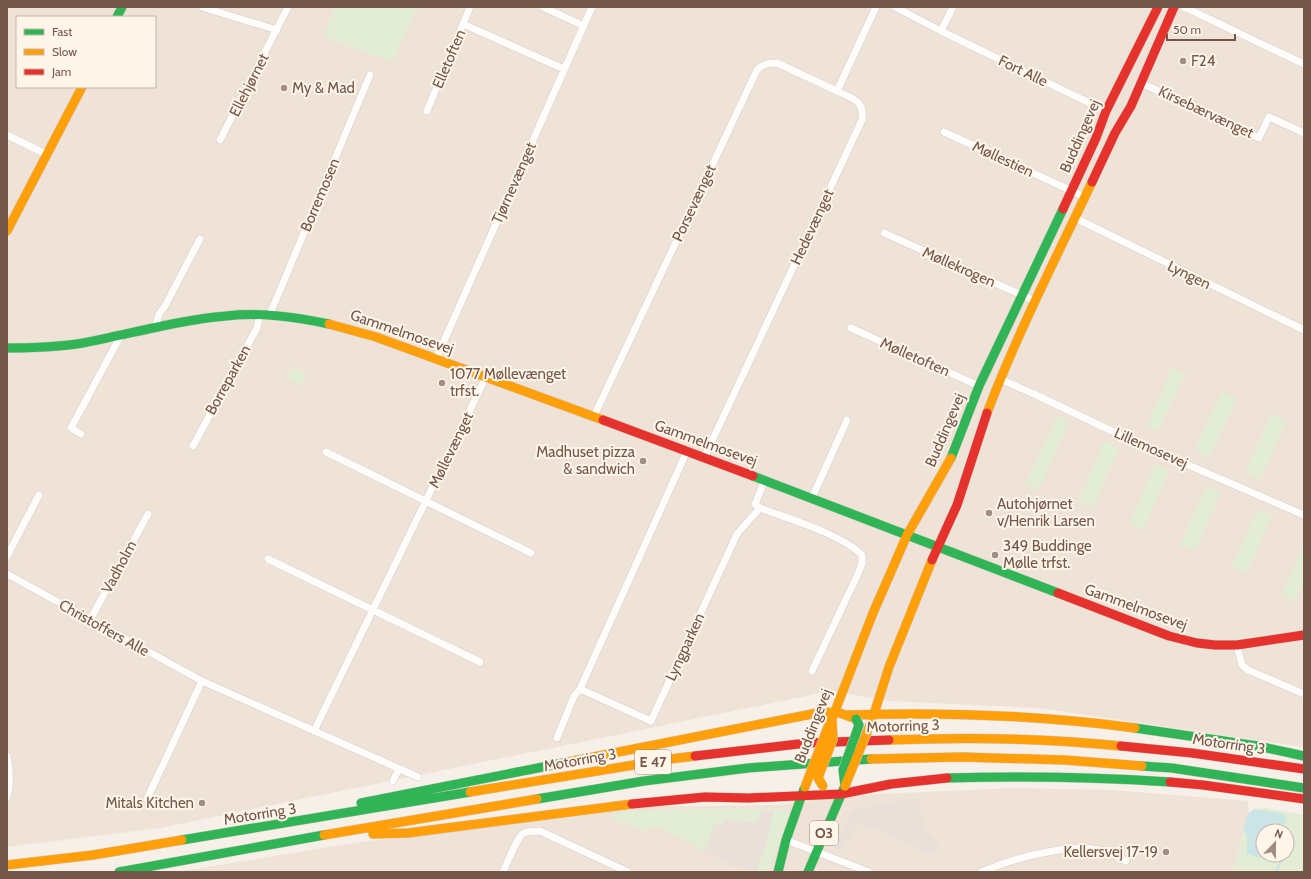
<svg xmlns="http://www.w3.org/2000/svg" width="1311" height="879" viewBox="0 0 1311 879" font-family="Cabin,sans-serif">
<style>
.residential{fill:#efe2d6;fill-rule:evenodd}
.industrial{fill:#e8e0d9}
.green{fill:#e3ecd4;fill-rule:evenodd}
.water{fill:#cbe4e6}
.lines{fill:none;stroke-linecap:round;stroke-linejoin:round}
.stream{stroke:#cbe4e6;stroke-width:2.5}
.street-casing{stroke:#d5cdc7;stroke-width:8}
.fast-casing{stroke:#d4ccc6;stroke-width:10}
.slow-casing{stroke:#d4ccc6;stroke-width:10}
.jam-casing{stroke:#d4ccc6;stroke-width:10}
.street{stroke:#fefdfc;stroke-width:7}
.fast{stroke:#30b455;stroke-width:9}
.slow{stroke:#ff9f0a;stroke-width:9}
.jam{stroke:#e5322d;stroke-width:9}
.fast-bridge-casing{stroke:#d5cbc5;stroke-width:10;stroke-linecap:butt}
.slow-bridge-casing{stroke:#d5cbc5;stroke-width:10;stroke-linecap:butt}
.fast-bridge{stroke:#30b455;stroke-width:9}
.slow-bridge{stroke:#ff9f0a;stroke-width:9}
.poi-dot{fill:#a18d82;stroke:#fff5e9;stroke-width:1.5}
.labels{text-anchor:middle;stroke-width:4;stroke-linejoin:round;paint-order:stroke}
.shield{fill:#fff5e9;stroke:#9d867a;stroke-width:1}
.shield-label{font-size:14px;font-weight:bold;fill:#73574a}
.street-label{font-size:15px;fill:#73574a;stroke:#fff5e9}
.poi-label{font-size:15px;fill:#73574a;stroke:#fff5e9;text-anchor:start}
</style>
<rect width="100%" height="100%" fill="#f6f0e9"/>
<path class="residential" d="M7,7H1304V747L1039,708L889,701L831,691L160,828L7,847ZM17,17H155V87H17Z
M1012,788L1111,790L1248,801L1249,815L1233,872H177L346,844L636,807L784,805L861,795Z"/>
<path class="industrial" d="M918,798L924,830L938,844L939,848L938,851L933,853L925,852L912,844L858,823L841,849L834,848L851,813L855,809Z
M762,810L775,811L765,849L756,872H752L704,852L713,829V823L725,819L741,821Z"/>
<path class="green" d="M335,7H417L393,62L323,37Z
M293,367L306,374L300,385L286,378Z
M1172,368L1185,374L1158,431L1147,426Z
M1221,392L1237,399L1209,458L1194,450Z
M1271,414L1287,421L1260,480L1245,473Z
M1057,416L1069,421L1039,490L1025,485Z
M1104,441L1119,448L1093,508L1078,501Z
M1155,464L1169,470L1144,530L1129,524Z
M1206,486L1221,492L1195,551L1180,545Z
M1257,509L1272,516L1247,573L1232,567Z
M1304,544V582L1295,602L1281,595Z
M1261,807L1304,815V872H1233L1249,815ZM1263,831H1287V855H1263Z
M717,808L786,809L790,813L768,872H756L765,849L774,811L762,810L758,821L750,822L725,819L722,824L713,823V829L704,852L698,849L691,843L656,827L645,831L623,822L622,823L611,819L614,813L632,811Z"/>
<path class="water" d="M1254,809L1284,814L1287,819L1280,831H1263V855H1268L1266,859L1255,857L1247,853V835L1243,831L1247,815Z"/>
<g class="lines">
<path class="stream" d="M1287,847L1290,840
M1276,872L1284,855"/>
<defs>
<path id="street" d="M202,7L277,30
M543,7L584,26
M895,7L941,31L1106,111
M1184,7L1304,64
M463,24L564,69
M941,31L953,7
M1141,83L1259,138L1269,117L1304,133
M427,111L470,7
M944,132L1085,197
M7,135L46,154
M220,140L288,7
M1075,218L1304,330
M884,233L1035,301
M270,314L370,75
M155,328L159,314L165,306L200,239
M851,328L979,386
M436,359L592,7
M1000,379L1034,394L1135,442L1304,515
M594,416L757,70C763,64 768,63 777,63L837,91
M81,434L71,428L121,335
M193,446L257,328L260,314
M687,451L580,689L651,721L737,534L760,508
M326,452L531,553
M704,458L862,120C865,101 852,98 837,91L876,7
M765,480L755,504L760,508C789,519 841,534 862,555V564L857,576L812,671
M812,498L847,420
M7,556L39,495
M268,559L480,662
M7,574L202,681L418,777
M90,620L148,514
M1237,645L1242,665L1248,670L1304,694
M314,731L486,377
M557,738L574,696L580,689
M7,756C10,771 11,783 7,797
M393,781L399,769
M147,799L202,681
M786,840L869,872
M503,872C508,862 516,838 524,833C529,831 535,831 540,831L628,872
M981,872C1011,859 1068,843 1100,850C1109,852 1118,857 1126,861"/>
<path id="fast" d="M117,17L122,7
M7,348C33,348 58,347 83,343C131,334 178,320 226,316C261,312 295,317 329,324
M951,458L979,386L1063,209
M753,476L1058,593
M1135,728L1258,746L1304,756
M1142,766L1172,768L1304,788
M947,778C1021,776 1095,777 1170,782
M537,799L644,781L748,768L871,759
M361,803L568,762
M182,840L470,792
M119,872L324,835
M778,872L786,840L804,789
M808,872L844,788"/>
<path id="slow" d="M7,231L82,87
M329,324L376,337L603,420
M987,413C1017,334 1056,258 1092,182
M847,715C943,712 1040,715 1135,728
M832,719L873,613L907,535L951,458
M872,720L889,667L932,560
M889,740C967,737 1044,738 1121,746
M871,759L962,757L1065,760L1142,766
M568,762L822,712L840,713L856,719
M470,792L670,759L695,756
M373,834L408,833L632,804
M324,835L537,799
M7,865L93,855L182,840"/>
<path id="jam" d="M1092,182L1115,133L1131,106L1174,7
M1063,209L1096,138L1106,111L1158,7
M603,420L753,476
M932,560L957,505L987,413
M1058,593L1169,636L1197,643L1215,645H1237L1304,635
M1121,746L1192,753L1304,769
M695,756L807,743L889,740
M1170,782L1203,785L1304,799
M632,804L705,797L748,798L841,794L891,784L947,778"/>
</defs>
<use href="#street" class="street-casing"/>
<use href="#fast" class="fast-casing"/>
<use href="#slow" class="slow-casing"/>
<use href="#jam" class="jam-casing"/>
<use href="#street" class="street"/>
<use href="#fast" class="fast"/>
<use href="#slow" class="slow"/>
<use href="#jam" class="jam"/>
<defs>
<path id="fast-bridge" d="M845,786L843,770L859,725L856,719"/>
<path id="slow-bridge" d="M823,786L818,778L833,739L832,719
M845,786L872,720
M805,787L831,719"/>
</defs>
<use href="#fast-bridge" class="fast-bridge-casing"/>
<use href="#slow-bridge" class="slow-bridge-casing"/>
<use href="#fast-bridge" class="fast-bridge"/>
<use href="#slow-bridge" class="slow-bridge"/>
</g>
<g class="poi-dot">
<circle cx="1183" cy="61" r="4"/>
<circle cx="284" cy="88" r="4"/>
<circle cx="442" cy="383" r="4"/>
<circle cx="643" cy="461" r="4"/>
<circle cx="989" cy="513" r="4"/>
<circle cx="995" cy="555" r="4"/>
<circle cx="202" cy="803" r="4"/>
<circle cx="1166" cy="852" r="4"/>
</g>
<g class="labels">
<g class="shield">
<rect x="635" y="750" width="36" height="24" rx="3"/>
<rect x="810" y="821" width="28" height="24" rx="3"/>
</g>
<g class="shield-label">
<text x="653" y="767">E 47</text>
<text x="824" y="838">O3</text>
</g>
<g class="street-label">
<text transform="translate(449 59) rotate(-67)" y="5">Elletoften</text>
<text transform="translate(1023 71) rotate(26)" y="5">Fort Alle</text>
<text transform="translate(249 85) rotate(-63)" y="5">Ellehjørnet</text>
<text transform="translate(1206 112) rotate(25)" y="5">Kirsebærvænget</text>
<text transform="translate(1080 136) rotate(-66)" y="5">Buddingevej</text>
<text transform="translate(1003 159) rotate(25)" y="5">Møllestien</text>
<text transform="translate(514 183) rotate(-66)" y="5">Tjørnevænget</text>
<text transform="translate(320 195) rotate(-67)" y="5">Borremosen</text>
<text transform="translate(694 203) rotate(-65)" y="5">Porsevænget</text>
<text transform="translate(812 227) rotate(-65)" y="5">Hedevænget</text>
<text transform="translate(959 267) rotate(24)" y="5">Møllekrogen</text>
<text transform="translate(1189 275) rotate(26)" y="5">Lyngen</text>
<text transform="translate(402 332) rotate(19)" y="5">Gammelmosevej</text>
<text transform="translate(915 357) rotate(24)" y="5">Mølletoften</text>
<text transform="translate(228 380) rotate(-61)" y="5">Borreparken</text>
<text transform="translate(945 430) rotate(-67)" y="5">Buddingevej</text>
<text transform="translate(706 443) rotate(20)" y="5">Gammelmosevej</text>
<text transform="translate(1151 448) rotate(24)" y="5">Lillemosevej</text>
<text transform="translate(451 450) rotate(-64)" y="5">Møllevænget</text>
<text transform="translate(119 567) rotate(-62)" y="5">Vadholm</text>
<text transform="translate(1136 607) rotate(20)" y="5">Gammelmosevej</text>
<text transform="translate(104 628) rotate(29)" y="5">Christoffers Alle</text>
<text transform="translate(685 647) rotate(-65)" y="5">Lyngparken</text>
<text transform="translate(813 726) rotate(-69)" y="5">Buddingevej</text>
<text transform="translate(903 726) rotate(-2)" y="5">Motorring 3</text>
<text transform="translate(1229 744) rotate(8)" y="5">Motorring 3</text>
<text transform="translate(580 760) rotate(-10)" y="5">Motorring 3</text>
<text transform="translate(260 814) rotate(-9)" y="5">Motorring 3</text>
</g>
<g class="poi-label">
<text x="1191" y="66">F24</text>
<text x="292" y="93">My &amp; Mad</text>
<text x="450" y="379">1077 Møllevænget<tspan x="450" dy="17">trfst.</tspan></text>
<text x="635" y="457" text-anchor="end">Madhuset pizza<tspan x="635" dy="17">&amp; sandwich</tspan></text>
<text x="997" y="509">Autohjørnet<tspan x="997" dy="17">v/Henrik Larsen</tspan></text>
<text x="1003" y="551">349 Buddinge<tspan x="1003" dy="17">Mølle trfst.</tspan></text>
<text x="194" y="808" text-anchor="end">Mitals Kitchen</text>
<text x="1158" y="857" text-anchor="end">Kellersvej 17-19</text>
</g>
</g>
<rect width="1311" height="879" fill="none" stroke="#73574a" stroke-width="16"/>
<rect x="16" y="16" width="140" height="72" fill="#fff5e9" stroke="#c7b6a9"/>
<rect x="24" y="29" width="20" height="6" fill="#30b455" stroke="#c7b6a9"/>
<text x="52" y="36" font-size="12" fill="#73574a">Fast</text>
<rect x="24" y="49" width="20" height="6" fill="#ff9f0a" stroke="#c7b6a9"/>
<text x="52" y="56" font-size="12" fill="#73574a">Slow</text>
<rect x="24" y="69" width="20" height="6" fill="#e5322d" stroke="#c7b6a9"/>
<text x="52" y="76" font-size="12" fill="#73574a">Jam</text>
<g transform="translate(1275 843) rotate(22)"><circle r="19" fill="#fff5e9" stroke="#c7b6a9"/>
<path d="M0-3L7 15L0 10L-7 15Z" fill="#a18d82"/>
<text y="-6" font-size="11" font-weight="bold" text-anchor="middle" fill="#73574a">N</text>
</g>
<path d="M1167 34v6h68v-6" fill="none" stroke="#73574a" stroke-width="2"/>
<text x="1173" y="34" font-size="12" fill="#73574a" stroke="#fff5e9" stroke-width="3" paint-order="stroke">50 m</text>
</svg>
